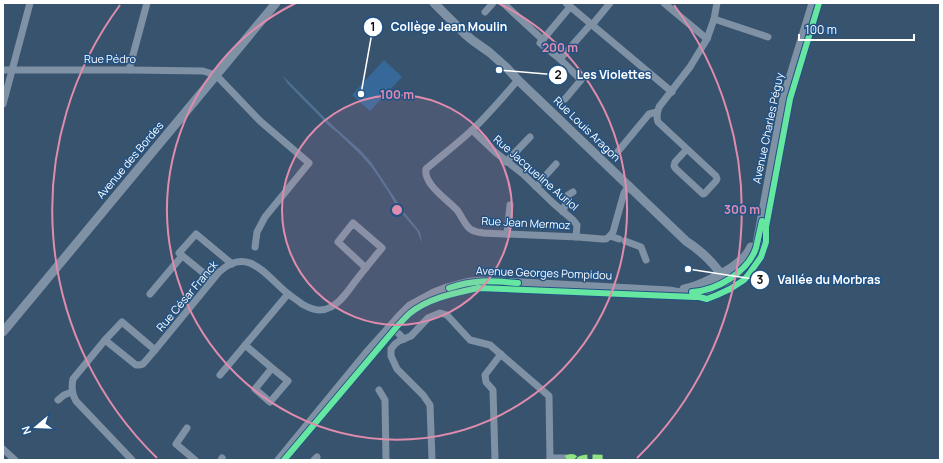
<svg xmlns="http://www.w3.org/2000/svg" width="943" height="463" font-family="Manrope,sans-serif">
<rect width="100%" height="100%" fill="#38536e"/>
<polygon fill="#36699a" points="384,60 402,77 370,111 352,95"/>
<polygon fill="#4e7093" points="282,75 332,125 359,149 371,162 404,212 417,228 420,232 422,243 417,231 398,209 389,193 373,169 361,155 339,134 328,125 288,84"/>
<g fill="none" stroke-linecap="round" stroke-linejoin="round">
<g stroke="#7f91a4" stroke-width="7">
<polyline points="503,3 543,40"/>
<polyline points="566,3 672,92"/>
<polyline points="664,3 707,39"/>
<polyline points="570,7 540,43 560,59 591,24"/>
<polyline points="485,12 493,3"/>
<polyline points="714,19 768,37"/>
<polyline points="592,25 610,3"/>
<polyline points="560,59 581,80 565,99"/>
<polyline points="3,70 130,70 203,71 216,75 260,121 309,163 265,217 257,232 255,247"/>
<polyline points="130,70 130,66 147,3"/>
<path d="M518,80C503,97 488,115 471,131C457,144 441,156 426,169C423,184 448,200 457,210C461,215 464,223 469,228C473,232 478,232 483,233L578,237L602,239H606L610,236L613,232L624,193L629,185"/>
<polyline points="3,104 30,3"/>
<polyline points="472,130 495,152 523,174 553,203 573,220 577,225 576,237"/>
<path d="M687,149L675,162L674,166L676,169L703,194L705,193L716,181L717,179L716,176L658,122C656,117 657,113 659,107L690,67L707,39L714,19L717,3"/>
<polyline points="615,155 649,114 657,112"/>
<polyline points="506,162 530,137"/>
<polyline points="547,174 556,164"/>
<polyline points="536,187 544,178"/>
<polyline points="563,212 568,195 573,192"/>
<polyline points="507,234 510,205"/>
<polyline points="610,236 619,239"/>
<polyline points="625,241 641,247 646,260"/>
<polyline points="212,280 179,253 196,234 232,264"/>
<polyline points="150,294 182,256"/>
<polyline points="391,326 404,339"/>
<path d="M105,340L136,365H139L143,364L155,350L219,272C248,245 266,276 287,293C292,297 297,300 302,304C311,309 320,313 331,307C341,302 347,292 354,283C363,271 373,259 382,248L353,223L338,242L366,268"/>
<polyline points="245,345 272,368 255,389 270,402 288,381 272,368"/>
<polyline points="220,375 288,294"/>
<polyline points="379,390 385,400 386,460"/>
<polyline points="58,400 64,395 72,392"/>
<polyline points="187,428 176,444 195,460"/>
<polyline points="3,449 15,460"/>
<polyline points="550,458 566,458"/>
<path d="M132,460L76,401C72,394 71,388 73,379L105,340L122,322L155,350"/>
<polyline points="221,460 222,458"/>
<polyline points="314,460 317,457"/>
<polyline points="432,460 430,405 423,395 397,369 391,356 391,349 395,344 399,341 411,336 428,318 440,313 447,315 470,340 490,345 549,396 550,460"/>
<polyline points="495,460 493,390 486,382 485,375 501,354"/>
</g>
<g stroke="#7f91a4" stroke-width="9">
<path d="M434,3L465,34L472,40L489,52L506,67L518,80L686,241C701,251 717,265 725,282"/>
<path d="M684,289C698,287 732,270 742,259C746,256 749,251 751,247"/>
<polyline points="3,332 276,3"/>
<polyline points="279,460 366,354 400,316 410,306 434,293 447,288 458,285 471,282 483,281 669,291 680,293 698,292 709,289 730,279 750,261 756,249 762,217 784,98 813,3"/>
</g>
<g stroke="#91e382" stroke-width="5" stroke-dasharray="10 5" stroke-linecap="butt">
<path d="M566,458C570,456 575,456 577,460"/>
<path d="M578,460C585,455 596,458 605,457"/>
</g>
<g stroke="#225284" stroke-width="8">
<g id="cycleway">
<path d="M449,288C475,279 492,281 518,283"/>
<path d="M692,292C716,291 748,272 756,248C758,239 760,230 762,221"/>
<path d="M284,460L394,330C399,324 404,319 409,314C428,298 455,293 478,288L695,297H699L707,299L717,295L730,289L744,280L749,274L761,257L766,242V227L790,99L819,3"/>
</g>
</g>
<use href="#cycleway" stroke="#66e7a1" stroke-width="6"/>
</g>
<circle cx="397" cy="210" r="115" fill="#e08cad" fill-opacity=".12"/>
<g fill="none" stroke="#e08cad" stroke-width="2">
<circle cx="397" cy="210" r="115"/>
<path d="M498 3A230 230 0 1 1 296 3"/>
<path d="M157 458A345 345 0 0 1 120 5M674 5A345 345 0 0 1 637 458"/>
</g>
<g text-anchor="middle" stroke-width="3" stroke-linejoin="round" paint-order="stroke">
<g font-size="11" fill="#fff" stroke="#225284">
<text x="110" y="63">Rue Pédro</text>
<text transform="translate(768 128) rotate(-78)" y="4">Avenue Charles Péguy</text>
<text transform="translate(587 129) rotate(44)" y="4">Rue Louis Aragon</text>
<text transform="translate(130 160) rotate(-50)" y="4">Avenue des Bordes</text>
<text transform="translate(536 173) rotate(41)" y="4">Rue Jacqueline Auriol</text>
<text transform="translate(526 223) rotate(3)" y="4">Rue Jean Mermoz</text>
<text transform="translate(544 273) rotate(2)" y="4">Avenue Georges Pompidou</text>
<text transform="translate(187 296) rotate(-50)" y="4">Rue César Franck</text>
</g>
</g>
<circle cx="397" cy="210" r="6" fill="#e08cad" stroke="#225284" stroke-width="2"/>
<g font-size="12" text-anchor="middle" font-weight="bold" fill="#e08cad" stroke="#225284" stroke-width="3" stroke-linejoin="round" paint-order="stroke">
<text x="560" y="52">200 m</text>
<text x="397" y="99">100 m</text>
<text x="742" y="214">300 m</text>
</g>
<path fill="none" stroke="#fff" stroke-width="1.5" d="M361 94L373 27M499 70L558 75M688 269L760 280"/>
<g fill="#fff" stroke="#225284" stroke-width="1.5">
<circle cx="361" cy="94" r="4"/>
<circle cx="499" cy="70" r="4"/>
<circle cx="688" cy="269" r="4"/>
<circle cx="373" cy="27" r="10"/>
<circle cx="558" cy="75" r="10"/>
<circle cx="760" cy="280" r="10"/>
</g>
<g font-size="12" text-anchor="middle" font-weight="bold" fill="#111">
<text x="373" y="31">1</text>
<text x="558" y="79">2</text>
<text x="760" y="284">3</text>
</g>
<g font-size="12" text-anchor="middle" font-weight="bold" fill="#fff" stroke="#225284" stroke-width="3" stroke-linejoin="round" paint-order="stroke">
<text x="449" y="31">Collège Jean Moulin</text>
<text x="614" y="79">Les Violettes</text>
<text x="829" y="284">Vallée du Morbras</text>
</g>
<rect width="943" height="463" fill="none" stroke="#ffffff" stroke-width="8"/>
<g transform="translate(36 427) rotate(251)" stroke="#225284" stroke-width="3" paint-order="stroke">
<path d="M0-3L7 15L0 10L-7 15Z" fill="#ffffff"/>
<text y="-6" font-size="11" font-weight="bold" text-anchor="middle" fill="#ffffff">N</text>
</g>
<path d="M799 34v6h115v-6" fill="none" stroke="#ffffff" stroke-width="2"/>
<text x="805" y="34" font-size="12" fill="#ffffff" stroke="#225284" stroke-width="3" paint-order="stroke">100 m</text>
</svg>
